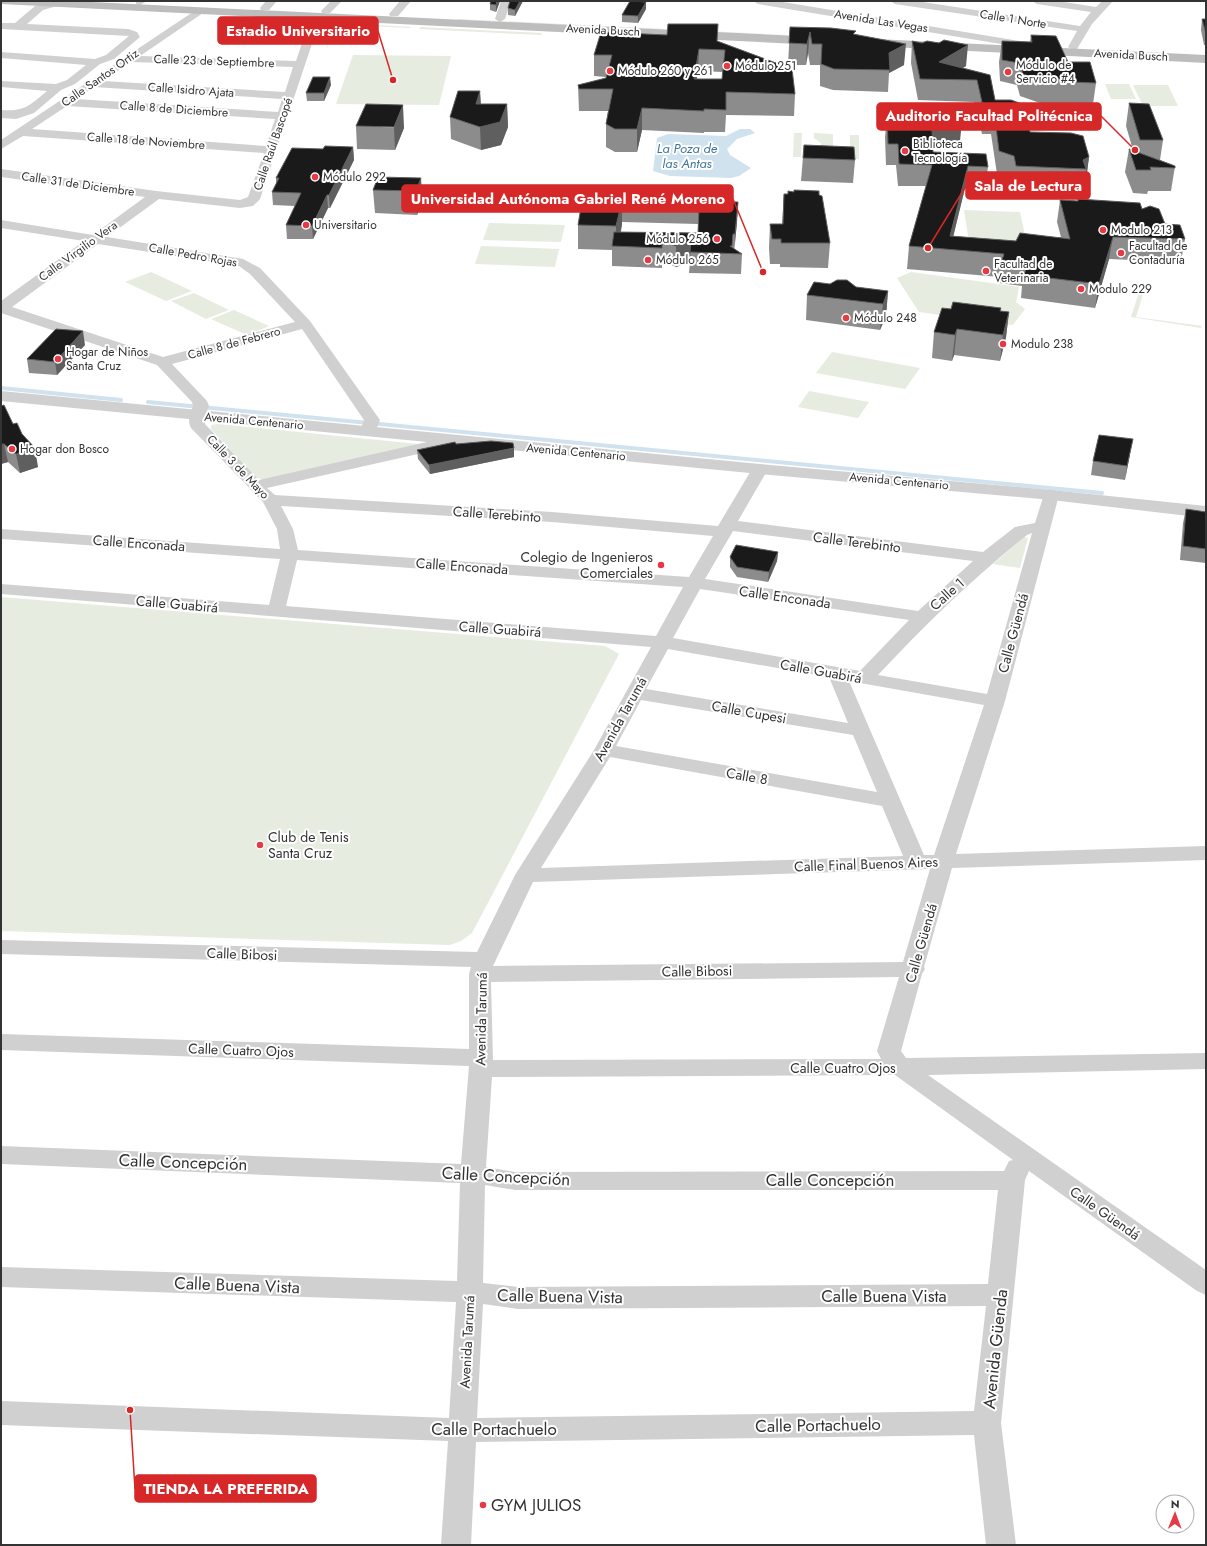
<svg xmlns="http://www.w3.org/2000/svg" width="1207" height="1546" font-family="Jost,sans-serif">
<rect width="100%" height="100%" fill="#fff"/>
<g fill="#e6ecdf">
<polygon points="460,19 891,40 894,40 454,20"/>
<polygon points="323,22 411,27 410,28 324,24 319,26 320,23"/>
<polygon points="421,27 542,33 541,35 419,29"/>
<polygon points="353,55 451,56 439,105 336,104"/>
<polygon points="1105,84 1129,84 1136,99 1111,99"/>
<polygon points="1133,85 1168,85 1178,106 1143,106"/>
<polygon points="794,133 802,133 801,157 793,157"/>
<polygon points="814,133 833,134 833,163 821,163 821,143 814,138"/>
<rect x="850" y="135" width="9" height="24"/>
<polygon points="964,210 1020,212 1028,249 970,248"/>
<polygon points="489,223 565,225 561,242 483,240"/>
<polygon points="481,246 559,249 555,267 475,264"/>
<polygon points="151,272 192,291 166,301 125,282"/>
<polygon points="911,272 1019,287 1016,302 1025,309 1013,325 919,312 897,278"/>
<polygon points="1140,289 1144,291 1136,317 1202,326 1201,328 1131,317"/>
<polygon points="194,293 229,310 206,319 171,301"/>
<polygon points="234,310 269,326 247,335 211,319"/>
<polygon points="832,352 920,368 905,389 816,373"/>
<polygon points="809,391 869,402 858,418 798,407"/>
<polygon points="218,424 428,445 264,480 255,477 211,429 211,425"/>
<polygon points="1024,537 1028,538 1020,568 993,564"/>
<polygon points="1,597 605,646 619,654 472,933 461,941 450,945 1,931"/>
</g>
<polygon fill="#cfe2ee" points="740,129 750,129 755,133 737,139 727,149 730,155 751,168 739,176 731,178 670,176 653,171 657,138 668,134 726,136"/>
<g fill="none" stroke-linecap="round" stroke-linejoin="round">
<g stroke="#cfe2ee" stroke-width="4">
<polyline points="1,388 121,400"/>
<polyline points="148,402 1102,493"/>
</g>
<g fill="#d0d0d0" fill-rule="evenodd">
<path d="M53,1L58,4L57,6L43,10L27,24L128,29L137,32L140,37L114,59L100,64L75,84L61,90L34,113L16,119L1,118V110C25,112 30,105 47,91L1,87V81L56,84L67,80L86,65L1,58V52L95,59L106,55L129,36L1,29V23H15L35,6Z"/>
<polygon points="136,1 147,1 140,5 136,4"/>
<polygon points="266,1 277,1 269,10 261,10 260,8"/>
<polygon points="331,1 342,1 330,13 322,13 321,11"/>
<polygon points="400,1 411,1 398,16 390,16 389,14"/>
<polygon points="501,1 511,1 505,19 500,22 495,19"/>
<polygon points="753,1 777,1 1026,42 1031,45 1026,48 758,4"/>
<polygon points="890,1 916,1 1080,26 1091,12 1037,4 1032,1 1058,1 1096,7 1102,1 1113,1 1092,24 1077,49 1073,50 1068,47 1077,31 895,4"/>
<path d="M199,8L204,11L203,13L140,56L296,61L311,17L316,14L321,17L260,199L253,206L240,208L159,199L107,237L243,259L260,268L310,321L380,420L374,435H362L360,432L364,420L302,329L172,364L207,401L209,406L205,416V424L259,480L458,435L464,437L466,440L464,443L458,445L267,488L275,495L552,512L718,526L752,469L754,466L760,464L766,466L768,469L738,521L983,552L1015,527L1035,523L1045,491L1051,490L1057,491L1059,495L1005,701L956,854L1206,846V860L952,868L924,967L925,969L922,974L901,1051L906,1058L1206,1053V1069L928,1075L1206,1270V1295L1197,1291L1029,1171L1025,1180L1001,1423L1016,1545H986L974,1435L476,1442L471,1545H441L448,1441L1,1425V1401L449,1418L456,1302L1,1287V1267L457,1281L460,1183L1,1164V1146L461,1164L469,1066L1,1050V1034L469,1049V974L471,967L1,954V940L477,952L515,875L594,750L651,647L1,594V584L269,605L280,559L1,539V529L280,549L277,529L263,502L191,428C187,421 190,413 193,406L192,402L157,365L1,313V301L84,241L1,228V220L93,235L145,197L1,177V169L156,191L240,200L248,197L264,153L23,136L1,149V140ZM130,62L293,67L285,92L103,81ZM94,87L282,99L278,112L76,99ZM67,106L275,119L266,146L32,129ZM98,244L239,266L250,274L295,322L163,357L12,307ZM281,506L552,522L713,536L689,577L298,550L293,529ZM733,531L973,561L918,611L705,579ZM1032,533L987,694L878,675C925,625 973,578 1027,535ZM297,560L683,587L656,636L286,606ZM700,589L909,620L860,671L673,638ZM668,649L829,677L848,723L646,689ZM849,681L984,705L934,855H924ZM641,700L853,735L877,792L616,746ZM610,757L882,806L903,856L541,868ZM930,869L903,962L493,966L533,882ZM899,977L877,1051L881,1059L493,1060L491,982ZM895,1075L1013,1160L1009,1161L1004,1171L515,1172L486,1167L492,1077ZM485,1185L515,1190H998L988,1284L518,1287L483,1283ZM483,1304L518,1309L986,1306L974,1411L477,1418Z"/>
</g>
<polygon fill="#d0d0d0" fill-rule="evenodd" points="1,391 760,464 1051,490 1206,506 1206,518 1051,500 760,474 1,401"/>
<g fill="#bdbdbd" fill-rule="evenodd">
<polygon points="1,1 71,1 819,37 825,41 819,45 1,4"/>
<polygon points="876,39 1206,55 1206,63 872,46 870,43 872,40"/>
</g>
</g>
<g fill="#8c8c8c" fill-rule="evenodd">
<polygon points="500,1 496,12 490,10 490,4"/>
<polygon points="523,1 515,16 508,15 508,8"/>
<polygon points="646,2 646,9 638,23 622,22 622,15"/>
<polygon points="1202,19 1206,19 1206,45 1204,45 1201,30"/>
<polygon points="790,27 856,34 904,65 889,73 888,92 833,90 820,86 820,65 810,65 808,53 806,65 788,65"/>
<polygon points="1031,35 1096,83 1093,104 1040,103 1020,96 1017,85 1000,81 999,62 1002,41 1030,42"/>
<polygon points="912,41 922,43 966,66 963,68 990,75 995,100 1030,132 1089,157 1086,180 1085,181 1083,192 1013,190 1011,180 997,174 991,134 982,134 974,102 918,100 911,63"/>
<path d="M718,42L795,94L794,116L726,115L725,132H704V133L642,130L637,152H615L606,147V124L608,111H579L578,85L606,78V77L594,76V55ZM698,71L723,72L722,79H697Z"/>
<polygon points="331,85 324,101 307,101 306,93"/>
<polygon points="480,91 481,104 507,104 508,127 501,145 481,150 451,139 450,117"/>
<polygon points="1129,103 1163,140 1160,160 1175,166 1171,191 1148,191 1147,194 1133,193 1125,172 1129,149 1133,150 1126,126"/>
<polygon points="887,116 960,141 933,149 933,152 988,167 985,188 965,188 953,236 1016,241 1061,237 1057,222 1060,200 1078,201 1078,199 1142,209 1165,224 1185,239 1181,262 1109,259 1095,308 1021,298 1022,286 999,283 1000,277 907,269 909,246 926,186 898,186 896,165 886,165 885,137"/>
<polygon points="356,126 404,128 395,150 357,149"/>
<polygon points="804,145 855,160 853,183 801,181"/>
<polygon points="353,147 354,160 330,208 328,208 313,239 287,239 286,225 295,206 273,205 272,192 276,184 276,178 323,149"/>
<polygon points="421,178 422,202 417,215 375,213 373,190"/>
<polygon points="784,194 819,195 830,243 828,268 780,267 780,264 770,264 769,248 770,224 782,224"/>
<path d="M622,202L712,205L738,202L737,222L734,249L742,254L741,274L689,273L690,262L676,267L662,261V268L612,266V250L578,249V225ZM622,222L698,224V233L621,232Z"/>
<polygon points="856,287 888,291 886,316 880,330 806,320 807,295"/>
<polygon points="1001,308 1001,311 1009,312 1006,337 1000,361 954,355 952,361 932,358 934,332 951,309"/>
<polygon points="85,345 57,375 29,373 27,359"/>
<polygon points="1,406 13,424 38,467 20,473 8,462 1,464"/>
<polygon points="417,450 514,457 430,474 418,459"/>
<polygon points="1130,454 1125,480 1091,475 1093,461"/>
<polygon points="1186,509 1206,512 1206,563 1180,560 1183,523"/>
<polygon points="778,552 777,561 768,582 737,577 730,567 730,557"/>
</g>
<g fill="#5f5f5f">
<polygon points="497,1 500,1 496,12 496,5"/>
<polygon points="520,1 523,1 515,16 515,10"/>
<polygon points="646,2 646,9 638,23 638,16"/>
<polygon points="810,32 808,53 806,65 807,44"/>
<polygon points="906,44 904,65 889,73 889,53"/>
<polygon points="968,45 966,66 944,79 939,62"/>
<polygon points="699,49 698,71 693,100 694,79"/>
<polygon points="330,77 331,85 324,101 324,93"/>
<polygon points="480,91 481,113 476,104"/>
<polygon points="507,104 508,127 501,145 481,150 480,127"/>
<polygon points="403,105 404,128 395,150 394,127"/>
<polygon points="642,108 642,130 637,152 637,129"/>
<polygon points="962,121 960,141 930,150 932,129"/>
<polygon points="353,147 354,160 330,208 329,195"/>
<polygon points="1089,157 1086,180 1085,181 1086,169 1083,160"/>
<polygon points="968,166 965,188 950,250 950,236"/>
<polygon points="421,178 422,202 417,215 416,191"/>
<polygon points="327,195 328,208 313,239 312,226"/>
<polygon points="622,201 622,225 617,246 616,246 616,226"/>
<polygon points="738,202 737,222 734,254 735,234"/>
<polygon points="1113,237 1109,259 1095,308 1099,284"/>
<polygon points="691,241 690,262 676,267 676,246"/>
<polygon points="888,291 886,316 880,330 883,304"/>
<polygon points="1009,312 1006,337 1000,361 1003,335"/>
<polygon points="957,329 954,355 952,361 955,335"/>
<polygon points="83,331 85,345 57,375 55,362"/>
<polygon points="1133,439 1130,454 1125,480 1127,466"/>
<polygon points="1,444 4,444 8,462 1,464"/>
<polygon points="35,448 38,467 20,473 16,454"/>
<polygon points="514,448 514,457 430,474 429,465"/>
<polygon points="778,552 777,561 768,582 769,572"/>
</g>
<g fill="#1a1a1a" stroke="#5f5f5f" fill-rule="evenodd">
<polygon points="491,1 497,1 496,5 490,4"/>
<polygon points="510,1 520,1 515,10 508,8"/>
<polygon points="630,1 646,2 638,16 622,15"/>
<polygon points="1202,19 1206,19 1206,34"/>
<path d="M668,24H718L717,41L792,69L795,94L726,92V110L704,109V111L642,108L637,129H615L606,124L613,89H579L578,85L606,78L612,55H594L601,32L667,35ZM699,49L725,50L722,79H694Z"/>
<polygon points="790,27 831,28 856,31 853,34 906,44 889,53 890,70 834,69 821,64 822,44 812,44 810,32 807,44 789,43"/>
<polygon points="1031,35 1056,36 1068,62 1090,62 1096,83 1043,81 1023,74 1019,63 1002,60 1002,41 1032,42"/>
<polygon points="944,40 968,45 939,62 990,75 995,100 1011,100 1022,104 1030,132 1071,133 1083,136 1089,157 1083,160 1086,169 1016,166 1014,156 999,151 994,111 984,111 977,80 920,79 912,41 922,43 927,41 939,43"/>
<polygon points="313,77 330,77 324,93 306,93"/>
<polygon points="458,91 480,91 476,104 507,104 500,122 480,127 450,117"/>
<polygon points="1129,103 1149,104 1163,140 1140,140"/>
<polygon points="366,104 403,105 394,127 356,126"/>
<polygon points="887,116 961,118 962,121 932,129 933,152 986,154 988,167 968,166 950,236 1016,241 1020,233 1070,239 1060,200 1078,201 1078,199 1140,203 1142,209 1150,206 1159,209 1165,224 1180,225 1185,239 1113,237 1099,284 1024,275 1028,263 1002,260 1004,254 909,246 932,165 899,164 898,144 888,144"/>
<polygon points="804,145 854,147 855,160 803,158"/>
<polygon points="325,146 353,147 329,195 327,195 312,226 286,225 301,193 272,192 279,178 276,178 292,148 323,149"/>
<polygon points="1129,149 1175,166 1175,168 1150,167 1151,170 1136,170"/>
<polygon points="378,177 421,178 416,191 373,190"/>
<polygon points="794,190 819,191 819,195 822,196 830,243 781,243 781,239 772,239 770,224 783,224 784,194 788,194 788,191 794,192"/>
<polygon points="598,200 622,201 616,226 578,225 581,207"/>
<polygon points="723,202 738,202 735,234 733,234 732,246 730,246 742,254 690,252 691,241 676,246 662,241 662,248 612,246 614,232 698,233 699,209"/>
<polygon points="837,280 847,280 856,287 888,291 883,304 807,295 814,282 830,284"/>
<polygon points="953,302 1001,308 1000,311 1009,312 1003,335 957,329 955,335 934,332 942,308 951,309"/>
<polygon points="56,329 83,331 55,362 27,359"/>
<polygon points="4,405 13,424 17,423 22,434 35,448 16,454 4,444 1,444 1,406"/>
<polygon points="1099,435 1133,439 1127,466 1093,461"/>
<polygon points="491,441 513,443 514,448 429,465 417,450 455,442 456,444"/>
<polygon points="1186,509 1206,512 1206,549 1183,546"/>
<polygon points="736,545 778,552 769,572 737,567 730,557"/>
</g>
<g fill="#e63946" stroke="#fff" stroke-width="1.5">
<circle cx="727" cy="66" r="4"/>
<circle cx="610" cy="71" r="4"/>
<circle cx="1008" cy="72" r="4"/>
<circle cx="905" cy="151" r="4"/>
<circle cx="315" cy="177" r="4"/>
<circle cx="306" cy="225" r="4"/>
<circle cx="1103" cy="230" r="4"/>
<circle cx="717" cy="239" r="4"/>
<circle cx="1121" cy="253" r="4"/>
<circle cx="648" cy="260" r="4"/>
<circle cx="986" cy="271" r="4"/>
<circle cx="1081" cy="289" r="4"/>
<circle cx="846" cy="318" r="4"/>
<circle cx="1003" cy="344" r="4"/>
<circle cx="58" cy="359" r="4"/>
<circle cx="12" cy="449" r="4"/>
<circle cx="661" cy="565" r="4"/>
<circle cx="260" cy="845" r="4"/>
<circle cx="483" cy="1505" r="4"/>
</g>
<g text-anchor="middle" stroke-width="4" stroke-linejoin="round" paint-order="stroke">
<g font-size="12" fill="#333" stroke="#fff">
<text transform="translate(1013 19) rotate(9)" y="4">Calle 1 Norte</text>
<text transform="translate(881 21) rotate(9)" y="4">Avenida Las Vegas</text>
<text transform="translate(603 30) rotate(3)" y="4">Avenida Busch</text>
<text transform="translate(1131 55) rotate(3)" y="4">Avenida Busch</text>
<text transform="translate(214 61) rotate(2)" y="4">Calle 23 de Septiembre</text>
<text transform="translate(100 78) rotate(-35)" y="4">Calle Santos Ortiz</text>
<text transform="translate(191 90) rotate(4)" y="4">Calle Isidro Ajata</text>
<text transform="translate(174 109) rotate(4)" y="4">Calle 8 de Diciembre</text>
<text transform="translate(146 141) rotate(4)" y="4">Calle 18 de Noviembre</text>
<text transform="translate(273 144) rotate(-71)" y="4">Calle Raúl Bascopé</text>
<text transform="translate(78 184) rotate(8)" y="4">Calle 31 de Diciembre</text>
<text transform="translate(78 251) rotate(-36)" y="4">Calle Virgilio Vera</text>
<text transform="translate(193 255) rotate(10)" y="4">Calle Pedro Rojas</text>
<text transform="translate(234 343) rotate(-15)" y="4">Calle 8 de Febrero</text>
<text transform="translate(254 421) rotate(5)" y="4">Avenida Centenario</text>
<text transform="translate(576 452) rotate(5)" y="4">Avenida Centenario</text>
<text transform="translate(238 467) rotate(46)" y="4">Calle 3 de Mayo</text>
<text transform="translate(899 481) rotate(5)" y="4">Avenida Centenario</text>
</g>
<g font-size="12" fill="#333" stroke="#fff" text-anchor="start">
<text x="1016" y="69">Módulo de<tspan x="1016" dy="14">Servicio #4</tspan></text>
<text x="735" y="70">Módulo 251</text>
<text x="618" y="75">Módulo 260 y 261</text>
<text x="913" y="148">Biblioteca<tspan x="913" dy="14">Tecnología</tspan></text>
<text x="323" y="181">Módulo 292</text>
<text x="314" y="229">Universitario</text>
<text x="1111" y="234">Modulo 213</text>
<text x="709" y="243" text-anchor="end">Módulo 256</text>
<text x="1129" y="250">Facultad de<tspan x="1129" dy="14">Contaduría</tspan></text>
<text x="656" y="264">Módulo 265</text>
<text x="994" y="268">Facultad de<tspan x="994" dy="14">Veterinaria</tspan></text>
<text x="1089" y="293">Modulo 229</text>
<text x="854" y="322">Módulo 248</text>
<text x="1011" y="348">Modulo 238</text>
<text x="66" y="356">Hogar de Niños<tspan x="66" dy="14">Santa Cruz</tspan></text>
<text x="20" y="453">Hogar don Bosco</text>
</g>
<g font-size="13" font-style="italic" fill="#3f7597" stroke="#fff">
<text x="687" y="153">La Poza de<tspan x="687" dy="15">las Antas</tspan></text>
</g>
<g font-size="14" fill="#333" stroke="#fff">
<text transform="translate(497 514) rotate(4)" y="5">Calle Terebinto</text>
<text transform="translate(857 542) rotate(7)" y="5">Calle Terebinto</text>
<text transform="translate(139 543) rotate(4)" y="5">Calle Enconada</text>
<text transform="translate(462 566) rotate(4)" y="5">Calle Enconada</text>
<text transform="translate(947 594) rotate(-42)" y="5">Calle 1</text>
<text transform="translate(785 597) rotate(8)" y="5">Calle Enconada</text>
<text transform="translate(177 604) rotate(5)" y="5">Calle Guabirá</text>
<text transform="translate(500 629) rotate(4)" y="5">Calle Guabirá</text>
<text transform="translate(1013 633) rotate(-75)" y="5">Calle Güendá</text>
<text transform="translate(821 671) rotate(10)" y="5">Calle Guabirá</text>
<text transform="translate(749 712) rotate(10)" y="5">Calle Cupesi</text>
<text transform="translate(620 719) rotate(-61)" y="5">Avenida Tarumá</text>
<text transform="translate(747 776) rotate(10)" y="5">Calle 8</text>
<text transform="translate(866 864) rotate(-2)" y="5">Calle Final Buenos Aires</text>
<text transform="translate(921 943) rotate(-74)" y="5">Calle Güendá</text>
<text transform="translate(242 954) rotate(2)" y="5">Calle Bibosi</text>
<text transform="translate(697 971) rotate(-1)" y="5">Calle Bibosi</text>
<text transform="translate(481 1019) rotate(-89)" y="5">Avenida Tarumá</text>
<text transform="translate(241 1050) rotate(2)" y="5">Calle Cuatro Ojos</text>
<text x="843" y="1073">Calle Cuatro Ojos</text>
<text transform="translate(1105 1213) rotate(35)" y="5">Calle Güendá</text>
<text transform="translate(467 1342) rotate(-87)" y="5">Avenida Tarumá</text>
</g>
<g font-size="14" fill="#333" stroke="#fff" text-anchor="end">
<text x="653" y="562">Colegio de Ingenieros<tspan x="653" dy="16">Comerciales</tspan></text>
<text x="268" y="842" text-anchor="start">Club de Tenis<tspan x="268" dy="16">Santa Cruz</tspan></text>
</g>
<g font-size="17" fill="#333" stroke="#fff">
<text transform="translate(183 1162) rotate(2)" y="6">Calle Concepción</text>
<text transform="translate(506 1176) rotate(3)" y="6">Calle Concepción</text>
<text x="830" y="1186">Calle Concepción</text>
<text transform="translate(237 1285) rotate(2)" y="6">Calle Buena Vista</text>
<text transform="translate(560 1296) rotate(1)" y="6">Calle Buena Vista</text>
<text x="884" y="1302">Calle Buena Vista</text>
<text transform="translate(995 1349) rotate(-84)" y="6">Avenida Güenda</text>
<text transform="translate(818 1425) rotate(-1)" y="6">Calle Portachuelo</text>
<text x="494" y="1435">Calle Portachuelo</text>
</g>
<g font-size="17" fill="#333" stroke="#fff" text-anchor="start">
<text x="491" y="1511">GYM JULIOS</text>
</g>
</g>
<path fill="none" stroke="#d62828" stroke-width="1.5" d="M393 80L378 31M1135 150L1101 116M928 248L966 186M763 272L733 199M130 1410L135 1489"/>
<g fill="#d62828" stroke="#fff" stroke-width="1.5">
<circle cx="393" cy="80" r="4"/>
<circle cx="1135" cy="150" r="4"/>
<circle cx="928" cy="248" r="4"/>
<circle cx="763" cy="272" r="4"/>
<circle cx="130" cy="1410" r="4"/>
</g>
<g fill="#d62828" stroke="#d62828" stroke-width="1.5">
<rect x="218" y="17" width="160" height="27" rx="4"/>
<rect x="877" y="103" width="224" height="27" rx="4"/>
<rect x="966" y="172" width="124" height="27" rx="4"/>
<rect x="402" y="185" width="331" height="27" rx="4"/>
<rect x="135" y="1475" width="181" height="27" rx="4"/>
</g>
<g font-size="15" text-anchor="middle" font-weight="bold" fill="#fff">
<text x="298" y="36">Estadio Universitario</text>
<text x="989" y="121">Auditorio Facultad Politécnica</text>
<text x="1028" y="191">Sala de Lectura</text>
<text x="568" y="204">Universidad Autónoma Gabriel René Moreno</text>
<text x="226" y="1494">TIENDA LA PREFERIDA</text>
</g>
<rect width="1207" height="1546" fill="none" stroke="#333333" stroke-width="4"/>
<g transform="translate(1175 1514) rotate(1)"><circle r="19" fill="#ffffff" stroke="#adadad"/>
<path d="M0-3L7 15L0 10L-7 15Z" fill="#e63946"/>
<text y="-6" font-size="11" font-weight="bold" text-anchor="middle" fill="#333333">N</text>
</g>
</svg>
